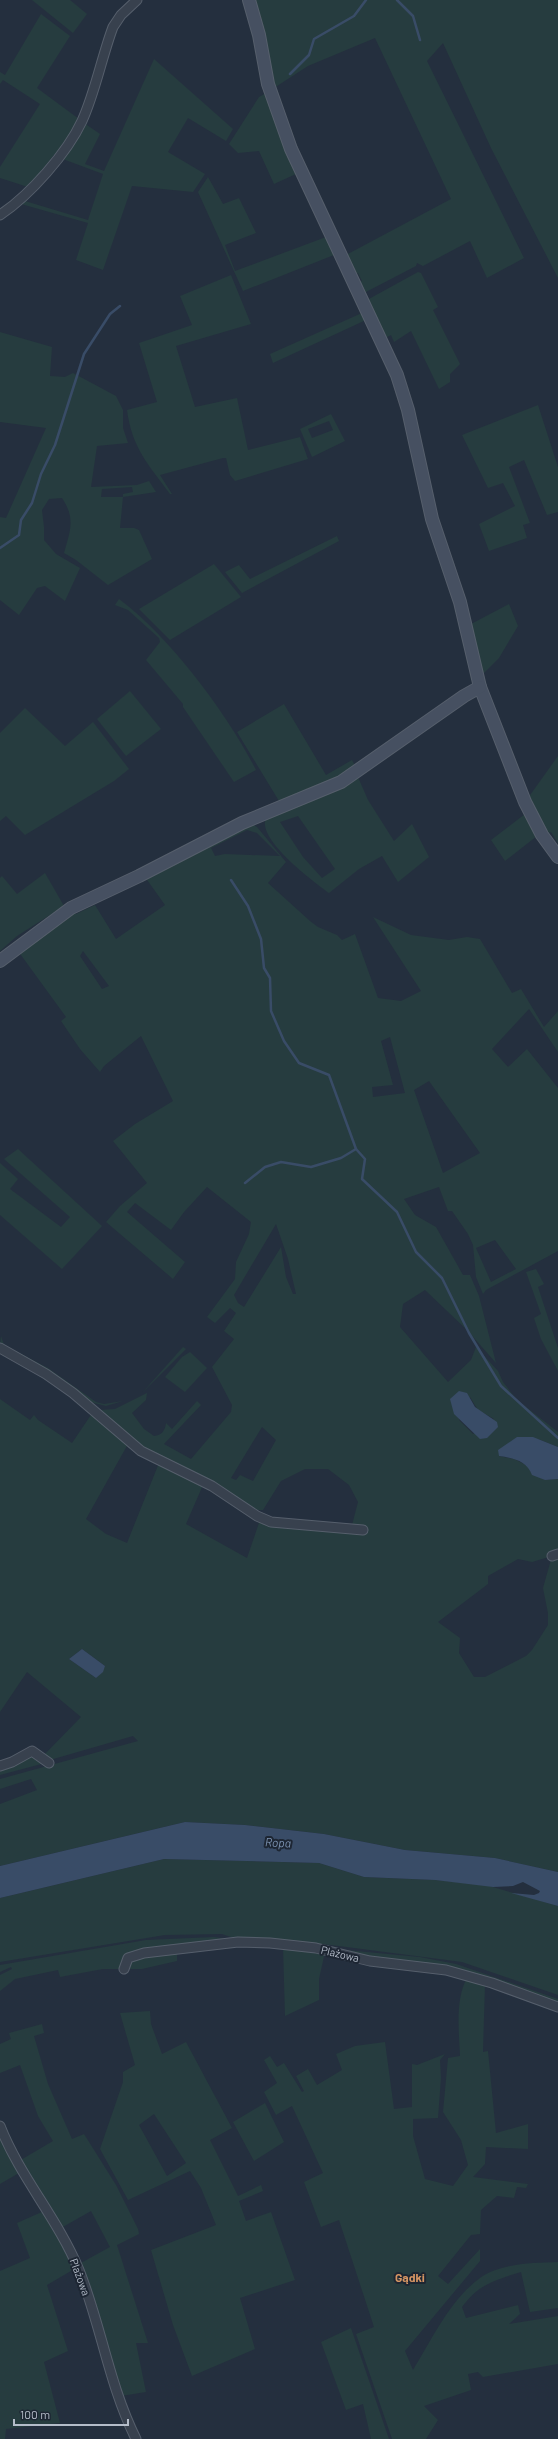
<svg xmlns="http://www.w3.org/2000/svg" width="558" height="2439" font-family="Barlow,sans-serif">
<rect width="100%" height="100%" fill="#242f3e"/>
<g fill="#263c3f" fill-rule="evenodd">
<polygon points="32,0 70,0 87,14 73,33"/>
<polygon points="253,0 558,0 558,278 491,148 443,43 427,61 524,258 487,278 470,241 423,266 417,263 416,266 364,293 359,282 362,281 358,273 355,275 346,255 451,199 375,38 308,66 274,88"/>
<polygon points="41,14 70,36 37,88 79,119 68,138 28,187 0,178 0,167 40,104 3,80 0,84 0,72 5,75"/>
<polygon points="154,59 233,129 226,141 188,118 168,152 205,174 193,192 132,186 103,270 76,260 88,223 21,204 25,201 88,220 103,174 60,158 84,123 100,134 85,164 104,171"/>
<polygon points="266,93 334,255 243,291 198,192 208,177 223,204 239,198 256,233 225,245 235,271 326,237 296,174 274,184 259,151 238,153 229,144 259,97"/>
<polygon points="418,272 421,273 438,307 433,310 460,364 450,374 450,382 439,389 411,331 394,342 391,335 385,338 367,300"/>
<path d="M231,275L251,324L176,346L195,407L237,398L248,450L300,437L308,459L235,481L230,475L226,458H223L160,475L172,494H170C148,464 132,448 127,410L157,402L139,343L192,325L180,296Z"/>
<polygon points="362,313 366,320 273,363 270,354"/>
<path d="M0,332L52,347L50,376L65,377L73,373L116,396L123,410V428L128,443L97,446L91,487L137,485L149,481L156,492L123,497L120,528H134L139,530L152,559L108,585L76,560L64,553C70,531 76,519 62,498L49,499L42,510L44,527V540L56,554L80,568L65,601L45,586L37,588L19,615L0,600V517L6,518L46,428L0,422ZM132,487L133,492L123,494V497H101L102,489Z"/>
<polygon points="538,405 558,467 558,512 547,515 524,460 509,467 530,523 523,525 527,538 489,551 479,524 515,506 503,483 488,488 462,435"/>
<path d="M331,414L345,441L312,457L300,429ZM329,421L333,430L312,438L308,429Z"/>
<polygon points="337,536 339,541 242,593 225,572 239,565 250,579"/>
<polygon points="214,564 241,597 170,640 139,609"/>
<path d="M119,599C170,637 227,713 256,770L234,782L183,707V704L146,660L160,642L159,638L128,610L115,605Z"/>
<polygon points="509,604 518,626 499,658 482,675 471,624"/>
<polygon points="130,691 161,729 126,756 97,719"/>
<polygon points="284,704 326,775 352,760 356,768 333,780 279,801 237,732"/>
<polygon points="25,708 65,746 93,722 129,769 114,781 25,835 6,816 0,821 0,733"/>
<polygon points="558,756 558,843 551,832 546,834 528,798"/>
<path d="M358,777L368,800L394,841L412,824L429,857L398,882L382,856L359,869L329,893C314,882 256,839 266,818ZM298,816L335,869L322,878L303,857L280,822Z"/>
<polygon points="525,814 537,836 505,861 491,840"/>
<path d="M252,824L257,827L286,862L268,883L310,921L318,927L337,935L342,940L355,934L378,998L401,1001L421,991L373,917L411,935L449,940L467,937L480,939L512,993L521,989L544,1027L558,1011V1052L529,1009L492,1049L508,1067L527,1049L558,1088V1251L486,1290L483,1294L476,1277L473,1245L468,1234L452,1211H448L439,1187L404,1199L415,1215L436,1227L463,1275H470L479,1296L496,1363L467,1330L425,1290L403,1304L400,1327L448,1382L471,1360L476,1347L498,1371L503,1382L517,1400L558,1432V1447L538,1439L499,1456L514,1459L530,1467V1471L545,1480L558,1479V1872L495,1858L405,1850L324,1834L245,1825L185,1822L0,1866V1804L37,1790L31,1779L0,1789V1779L138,1741L133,1736L50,1760L44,1755L81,1717L27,1672L0,1712V1399L30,1420L34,1415L38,1420L72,1443L93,1412L128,1444L86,1519L106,1534L127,1543L159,1463L203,1485L186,1524L247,1558L260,1520L351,1529L358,1502L349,1485L328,1469H305L281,1481L263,1510H255L141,1449L99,1410L115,1409L147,1393L146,1400L132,1413L144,1429L154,1436C162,1435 165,1431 166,1423L172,1429L197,1401L201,1405L164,1444L191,1459L231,1412L232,1405L212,1367L234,1339L224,1331L236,1313L230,1308L215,1323L207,1317L235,1279L236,1262L249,1234L251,1222L207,1187L184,1212L171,1230L135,1203L127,1212L185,1262L173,1279L106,1222L120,1206L147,1183L113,1141L135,1124L173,1101L141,1036L104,1066L100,1072L80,1049L61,1021L66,1017L18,951L74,912L76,914L95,905L116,939L165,905L145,877ZM247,830L257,833L280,856L225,854L215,856L211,848ZM83,951L109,986L102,989L80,956ZM390,1037L405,1093L373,1097L372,1087L393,1085L381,1041ZM429,1081L480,1153L443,1173L414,1090ZM276,1224L288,1259L296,1294H293L286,1277L281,1247L244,1307L238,1303L234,1295ZM495,1240L516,1269L491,1282L476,1248ZM470,1397L478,1410L494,1419L473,1434L459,1420ZM262,1427L276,1440L253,1481L240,1475L236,1480L231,1478ZM552,1556L543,1588L548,1613V1625L532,1650L526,1656L485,1677H474L459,1653L460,1638L438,1622L488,1584V1576L518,1559L532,1562ZM82,1649L105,1666L96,1678L69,1659Z"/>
<polygon points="45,873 64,906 17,936 0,951 0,878 2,876 17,894"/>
<polygon points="18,1149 102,1226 62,1269 0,1215 0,1163 18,1179 10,1189 61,1227 70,1217 4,1159"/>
<polygon points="536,1269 544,1284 538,1287 558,1348 558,1371 541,1339 534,1318 541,1314 526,1272"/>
<polygon points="1,1336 4,1345 48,1368 96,1402 104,1404 123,1401 106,1406 90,1402 0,1346"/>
<polygon points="183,1347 186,1349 142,1393"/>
<polygon points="190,1352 207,1368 185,1392 165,1377 182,1357"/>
<polygon points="33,1754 45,1763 0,1775 0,1768"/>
<polygon points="164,1859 319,1863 364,1877 435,1880 486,1885 558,1906 558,1995 462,1962 331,1945 237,1939 222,1934 165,1935 0,1962 0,1898"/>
<polygon points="214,1937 228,1939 138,1952 122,1969 103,1969 60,1977 58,1970 15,1979 0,1991 0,1975 12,1969 11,1967 0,1972 0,1965 146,1940"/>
<polygon points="283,1947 325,1952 319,1979 319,2000 285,2016"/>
<polygon points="324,1948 420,1957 456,1964 558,1999 558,2005 485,1979"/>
<polygon points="177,1953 177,1961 142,1969 125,1969 130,1959"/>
<path d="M467,1978L485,1984L483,2052L488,2051L496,2133L528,2124V2149L486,2147L485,2164L473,2177L528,2184L526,2188L517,2187L514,2198L497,2196L481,2210L480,2234L471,2235L438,2276L448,2284L480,2249V2261L405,2351L413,2370C432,2339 450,2300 480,2278C501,2263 533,2263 558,2262V2308L530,2312L521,2272C495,2280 479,2284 462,2307L466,2318L518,2305L520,2314L509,2324L558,2316V2364L483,2377L478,2372L468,2374L471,2390L424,2406L438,2420L426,2439H392L356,2334L374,2327L339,2220L321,2227L304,2182L323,2173L292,2106L276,2115L264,2092L277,2083L264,2060L270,2056L277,2067L284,2063L302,2092L304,2091L296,2076L308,2069L317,2085L342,2070L336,2054L355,2046L385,2042L394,2109L412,2107V2064L417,2065L445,2054L440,2060L441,2078L438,2118L413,2119V2136L425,2179L453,2186L468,2165L461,2140L443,2112L448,2058L460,2056C459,2032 455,1999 467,1978Z"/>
<path d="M150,2011L151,2024L162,2054L186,2042L232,2128L210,2140L238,2196L261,2185L263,2191L239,2201L246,2221L271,2212L295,2280L240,2298L255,2349L192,2376L173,2325L151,2250L216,2225L201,2188L190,2171L128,2200L100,2149L123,2082V2072L135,2065L120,2013ZM154,2114L186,2163L167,2176L139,2125Z"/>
<polygon points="42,2024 44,2033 34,2036 48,2084 72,2139 84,2134 116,2185 138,2229 139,2234 117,2245 148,2343 136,2343 146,2392 121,2396 79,2264 110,2247 91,2211 61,2228 19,2161 53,2141 38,2116 20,2065 0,2073 0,2044 11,2039 9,2033"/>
<polygon points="265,2103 284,2142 254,2161 233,2122"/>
<polygon points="0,2133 19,2173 0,2184"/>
<polygon points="44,2211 76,2268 47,2285 68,2351 44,2362 60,2423 6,2429 5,2439 0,2439 0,2271 30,2258 17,2223"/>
<polygon points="351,2328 389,2439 371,2439 363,2404 346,2410 321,2342"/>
</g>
<g fill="#394c67">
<polygon points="459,1391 467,1393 475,1407 497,1422 498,1427 487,1438 480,1439 454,1414 450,1399"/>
<path d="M517,1437H533L558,1447V1479L545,1480L532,1475C527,1461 514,1458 499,1456L498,1450Z"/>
<polygon points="82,1649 105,1666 103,1672 96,1678 69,1659"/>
<polygon points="185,1822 245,1825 324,1834 405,1850 495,1858 558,1872 558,1906 511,1893 534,1895 539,1893 540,1891 523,1882 513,1886 493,1887 435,1880 364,1877 319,1863 164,1859 0,1898 0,1866"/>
</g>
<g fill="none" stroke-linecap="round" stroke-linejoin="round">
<g stroke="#394c67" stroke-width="2.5">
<polyline points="397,0 413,16 420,40"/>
<polyline points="290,74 309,55 314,39 354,16 366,0"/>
<polyline points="0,548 19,535 21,520 32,503 41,474 55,445 84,354 110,314 120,306"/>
<polyline points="231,880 248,906 261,939 264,968 270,978 271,1011 284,1041 299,1063 329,1075 356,1149 365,1159 362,1179 397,1212 416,1252 442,1278 469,1333 501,1386 558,1438"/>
<polyline points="245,1183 265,1167 281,1162 311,1167 341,1158 356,1149"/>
</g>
<g stroke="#565f6c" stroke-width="11">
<g id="street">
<path d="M0,215C30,195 67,153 82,121C95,93 102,56 113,27L121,15L137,0"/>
<polyline points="0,1348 46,1374 73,1393 141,1451 212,1486 257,1516 271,1522 363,1530"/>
<polyline points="552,1556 558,1554"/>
<polyline points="0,1766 12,1762 32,1751 49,1763"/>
<polyline points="124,1969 128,1958 144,1953 238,1942 270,1943 316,1948 370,1961 446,1970 492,1983 558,2007"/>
<path d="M0,2126C20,2177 58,2219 79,2270C101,2325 109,2385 136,2439"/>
</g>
</g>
<g stroke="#565f6c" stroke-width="14">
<g id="secondary">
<polyline points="249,0 259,35 268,84 291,149 397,375 408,410 432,519 460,602 480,687 525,802 542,835 558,857"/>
<polyline points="0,961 71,908 139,876 242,823 341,782 464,696 480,687"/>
</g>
</g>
<use href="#street" stroke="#38414e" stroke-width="9"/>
<use href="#secondary" stroke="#465061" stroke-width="12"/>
</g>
<g text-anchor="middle" stroke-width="4" stroke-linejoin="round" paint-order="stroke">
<g font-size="11" fill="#b4bcc9" stroke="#1d2633">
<text transform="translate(340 1954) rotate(13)" y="4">Plażowa</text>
<text transform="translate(80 2277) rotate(70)" y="4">Plażowa</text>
</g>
<g font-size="12" font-style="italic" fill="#7c92b1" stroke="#1d2633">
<text transform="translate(278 1843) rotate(3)" y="4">Ropa</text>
</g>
<g font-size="12" font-weight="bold" fill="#d59563" stroke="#1d2633">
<text x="410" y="2282">Gądki</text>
</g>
</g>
<path d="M14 2419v6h114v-6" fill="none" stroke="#b4bcc9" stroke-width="2"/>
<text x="20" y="2419" font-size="12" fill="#b4bcc9" stroke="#1d2633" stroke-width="3" paint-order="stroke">100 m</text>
</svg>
